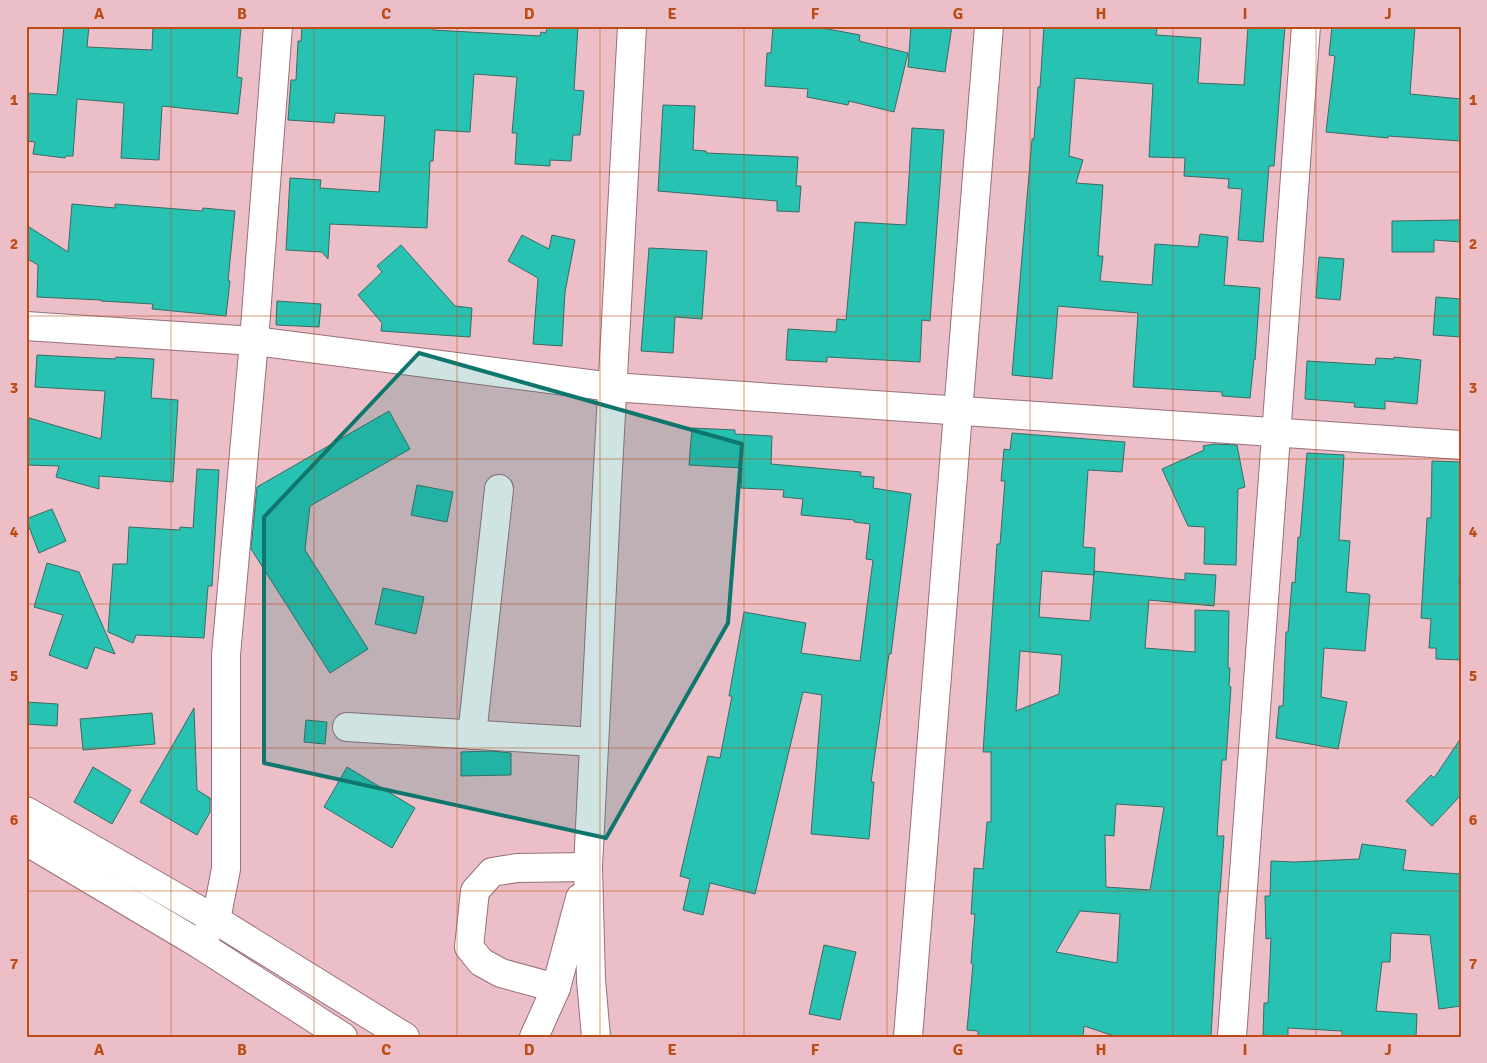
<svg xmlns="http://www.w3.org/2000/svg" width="1487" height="1063" font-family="Signika,sans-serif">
<rect width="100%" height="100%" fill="#ecbfc8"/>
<g fill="#28c2b2" stroke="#3c6a64" fill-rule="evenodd">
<polygon points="64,26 89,26 87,47 152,50 153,26 241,26 237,77 242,78 238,114 162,106 159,160 121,158 124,103 77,99 73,156 66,156 65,158 33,154 35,142 26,141 26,93 57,95"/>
<polygon points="302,26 434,26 433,30 540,36 541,32 546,33 547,26 578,26 574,90 584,91 580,135 573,135 571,161 550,160 550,166 515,164 517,133 512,133 517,77 474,74 470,132 435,130 433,161 430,161 427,228 330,224 328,259 322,252 286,250 290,178 321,180 320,188 379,192 385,116 335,113 334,123 288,120 291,80 296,80 298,41 301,41"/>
<polygon points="773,26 811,26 860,35 859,41 908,53 894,112 849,101 848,105 807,97 808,89 765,86 767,53 771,53"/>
<polygon points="911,26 952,26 945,72 908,67"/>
<polygon points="1044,26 1140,26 1157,28 1156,35 1201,38 1198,83 1244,85 1248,26 1285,26 1274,166 1269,166 1263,242 1238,240 1242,189 1228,188 1229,179 1184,176 1185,158 1149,157 1153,84 1075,78 1069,156 1083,160 1076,183 1103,185 1098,256 1103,256 1100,281 1152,285 1155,244 1198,247 1200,234 1228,237 1224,285 1260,288 1255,360 1254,359 1250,398 1222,396 1222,392 1133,387 1138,313 1058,306 1052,379 1012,375 1032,139 1034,139 1038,87 1040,87"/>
<polygon points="1332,26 1415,26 1410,94 1461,99 1461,141 1388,136 1388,138 1326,132 1335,56 1329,55"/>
<polygon points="663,105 695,106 693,150 706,151 706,153 798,157 796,186 801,186 799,212 777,211 777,201 658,191"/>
<polygon points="912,128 944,130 930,321 922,320 920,362 827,357 827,362 786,360 788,329 836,332 837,319 846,320 855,222 906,225"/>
<polygon points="72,204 115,208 115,204 202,211 203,208 235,211 228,281 230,281 226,316 152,309 153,304 101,301 101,300 37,297 38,265 26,258 26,225 68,252"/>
<polygon points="1461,220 1461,242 1434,240 1434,252 1392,252 1392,221"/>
<polygon points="522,235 549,249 552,235 575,240 565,292 562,346 533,344 538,278 508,261"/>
<polygon points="401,245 455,306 472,308 470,337 381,331 382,323 358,295 382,272 377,266"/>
<polygon points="649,248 707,251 702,319 675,317 673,353 641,351"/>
<polygon points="1319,257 1344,259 1340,300 1316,298"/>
<polygon points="1436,297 1461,299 1461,337 1433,335"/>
<polygon points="277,301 321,304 319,327 276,325"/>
<polygon points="37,355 115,359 116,357 154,359 151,398 178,400 173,482 99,476 99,489 56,477 59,466 26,465 26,417 101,439 105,391 35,387"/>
<polygon points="1394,357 1421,360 1417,404 1385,401 1385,409 1354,407 1355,403 1305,399 1307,361 1375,365 1376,358 1394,359"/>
<polygon points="389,411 410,449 310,506 305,550 368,649 330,673 251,549 257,487"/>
<polygon points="692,428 735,430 735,434 772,436 771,464 861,472 860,476 874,477 873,488 911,494 891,654 889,654 871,782 874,782 869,839 811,834 822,695 803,692 755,894 710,883 703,915 683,910 690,879 680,876 708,756 720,758 732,696 729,696 744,612 806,623 801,653 860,661 873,560 866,559 870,524 854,522 854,520 801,515 803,499 783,497 784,490 741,488 742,468 689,465"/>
<path d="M1012,433L1125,442L1122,472L1088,470L1083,547L1095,548L1094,575L1042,571L1039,617L1090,621L1094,571L1185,580V573L1216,575L1214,606L1149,600L1145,648L1195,652V610L1229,611L1228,668H1230L1229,686L1231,687L1226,760H1222L1217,836H1224L1220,893L1219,892L1211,1037H1117L1084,1026L1083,1037H978V1031L967,1030L973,964L971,963L975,914H971L974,868L983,869L987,822H991V752H983L997,544H1000L1005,481H1001L1004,449L1010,450ZM1020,651L1062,655L1059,694L1016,711ZM1116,804L1164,807L1150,890L1106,887L1105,835L1114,836ZM1080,911L1120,914L1117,963L1056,952Z"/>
<polygon points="1214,444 1237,445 1245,487 1238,489 1236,565 1204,564 1205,527 1188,526 1162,469 1204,450 1203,446"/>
<polygon points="1307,453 1344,455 1339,540 1350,541 1346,592 1368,594 1370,595 1365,651 1324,648 1321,697 1347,702 1338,749 1276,738 1279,706 1283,706 1286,632 1288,632 1292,582 1295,583 1298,537 1300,538"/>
<polygon points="1432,461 1461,462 1461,549 1459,584 1461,584 1461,660 1436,659 1436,648 1429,648 1431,619 1421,618 1427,518 1431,518"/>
<polygon points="197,469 219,470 212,586 208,586 204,638 136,635 133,643 108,632 113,564 127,564 129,527 180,530 180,527 193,528"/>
<polygon points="417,485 453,492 447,522 411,515"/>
<polygon points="52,509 66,541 39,553 26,519"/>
<polygon points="47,563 79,572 115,654 95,647 87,669 49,655 63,615 34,607"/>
<polygon points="383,588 424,597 416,634 375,624"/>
<polygon points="26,702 58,704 57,726 26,724"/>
<polygon points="194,708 197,790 210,798 210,812 197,835 140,802"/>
<polygon points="152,713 155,744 83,750 80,719"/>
<polygon points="306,720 327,722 325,744 304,742"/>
<polygon points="1461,738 1461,795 1432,826 1406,801 1431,775 1434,778"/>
<polygon points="492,751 511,753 511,775 461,776 461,752"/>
<polygon points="93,767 131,790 112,824 74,802"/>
<polygon points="347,767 415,808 392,848 324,807"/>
<polygon points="1362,844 1406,850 1403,870 1461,874 1461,1006 1439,1009 1430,935 1391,933 1390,962 1382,962 1376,1011 1417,1014 1416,1037 1342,1037 1342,1031 1288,1028 1288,1037 1263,1035 1264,1003 1268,1003 1271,938 1266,939 1265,896 1270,896 1271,861 1294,862 1359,859"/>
<polygon points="824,945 856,952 840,1020 809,1014"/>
</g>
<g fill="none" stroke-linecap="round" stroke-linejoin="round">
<g stroke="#986f78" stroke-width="30">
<g id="minor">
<polyline points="26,326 254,341 612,387 1461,445"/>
<polyline points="347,727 594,742"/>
<polyline points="472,735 499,489"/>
<polyline points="26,811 216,920 405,1037"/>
<polyline points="26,841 199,944 343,1037"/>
<polyline points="199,944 216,920 226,869 226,655 254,341 278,26"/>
<polyline points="556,988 501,973 481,962 469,947 475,891 492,872 517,868 588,867"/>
<polyline points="534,1037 556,988 580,898"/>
<polyline points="596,1037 591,980 588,867 607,487 632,26"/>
<polyline points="908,1037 989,26"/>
<polyline points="1232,1037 1306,26"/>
</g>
</g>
<use href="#minor" stroke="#fff" stroke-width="28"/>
</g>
<path fill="#0f766e" fill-opacity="0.2" stroke="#0f766e" stroke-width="4" stroke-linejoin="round" d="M419,353L742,444L728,623L606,838L264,763V517Z"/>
<path fill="none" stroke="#bc4c13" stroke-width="1" stroke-opacity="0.55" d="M171,26V1037M314,26V1037M457,26V1037M600,26V1037M744,26V1037M887,26V1037M1030,26V1037M1173,26V1037M1316,26V1037M26,172H1461M26,316H1461M26,459H1461M26,604H1461M26,748H1461M26,891H1461"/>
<rect width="1487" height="1063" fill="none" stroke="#ecbfc8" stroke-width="55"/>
<rect x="28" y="28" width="1432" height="1008" fill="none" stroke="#bc4c13" stroke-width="2"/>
<g font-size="16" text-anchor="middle" font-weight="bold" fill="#bc4c13">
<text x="99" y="19">A</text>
<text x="242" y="19">B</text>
<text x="386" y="19">C</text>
<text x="529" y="19">D</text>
<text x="672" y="19">E</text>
<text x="815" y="19">F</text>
<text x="958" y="19">G</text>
<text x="1101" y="19">H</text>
<text x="1245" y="19">I</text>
<text x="1388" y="19">J</text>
<text x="14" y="105">1</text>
<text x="1473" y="105">1</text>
<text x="14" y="249">2</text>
<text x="1473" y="249">2</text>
<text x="14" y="393">3</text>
<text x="1473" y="393">3</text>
<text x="14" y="537">4</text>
<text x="1473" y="537">4</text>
<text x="14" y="681">5</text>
<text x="1473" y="681">5</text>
<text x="14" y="825">6</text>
<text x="1473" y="825">6</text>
<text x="14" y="969">7</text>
<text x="1473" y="969">7</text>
<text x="99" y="1055">A</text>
<text x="242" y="1055">B</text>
<text x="386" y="1055">C</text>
<text x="529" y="1055">D</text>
<text x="672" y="1055">E</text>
<text x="815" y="1055">F</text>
<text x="958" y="1055">G</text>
<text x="1101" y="1055">H</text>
<text x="1245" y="1055">I</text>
<text x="1388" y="1055">J</text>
</g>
</svg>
